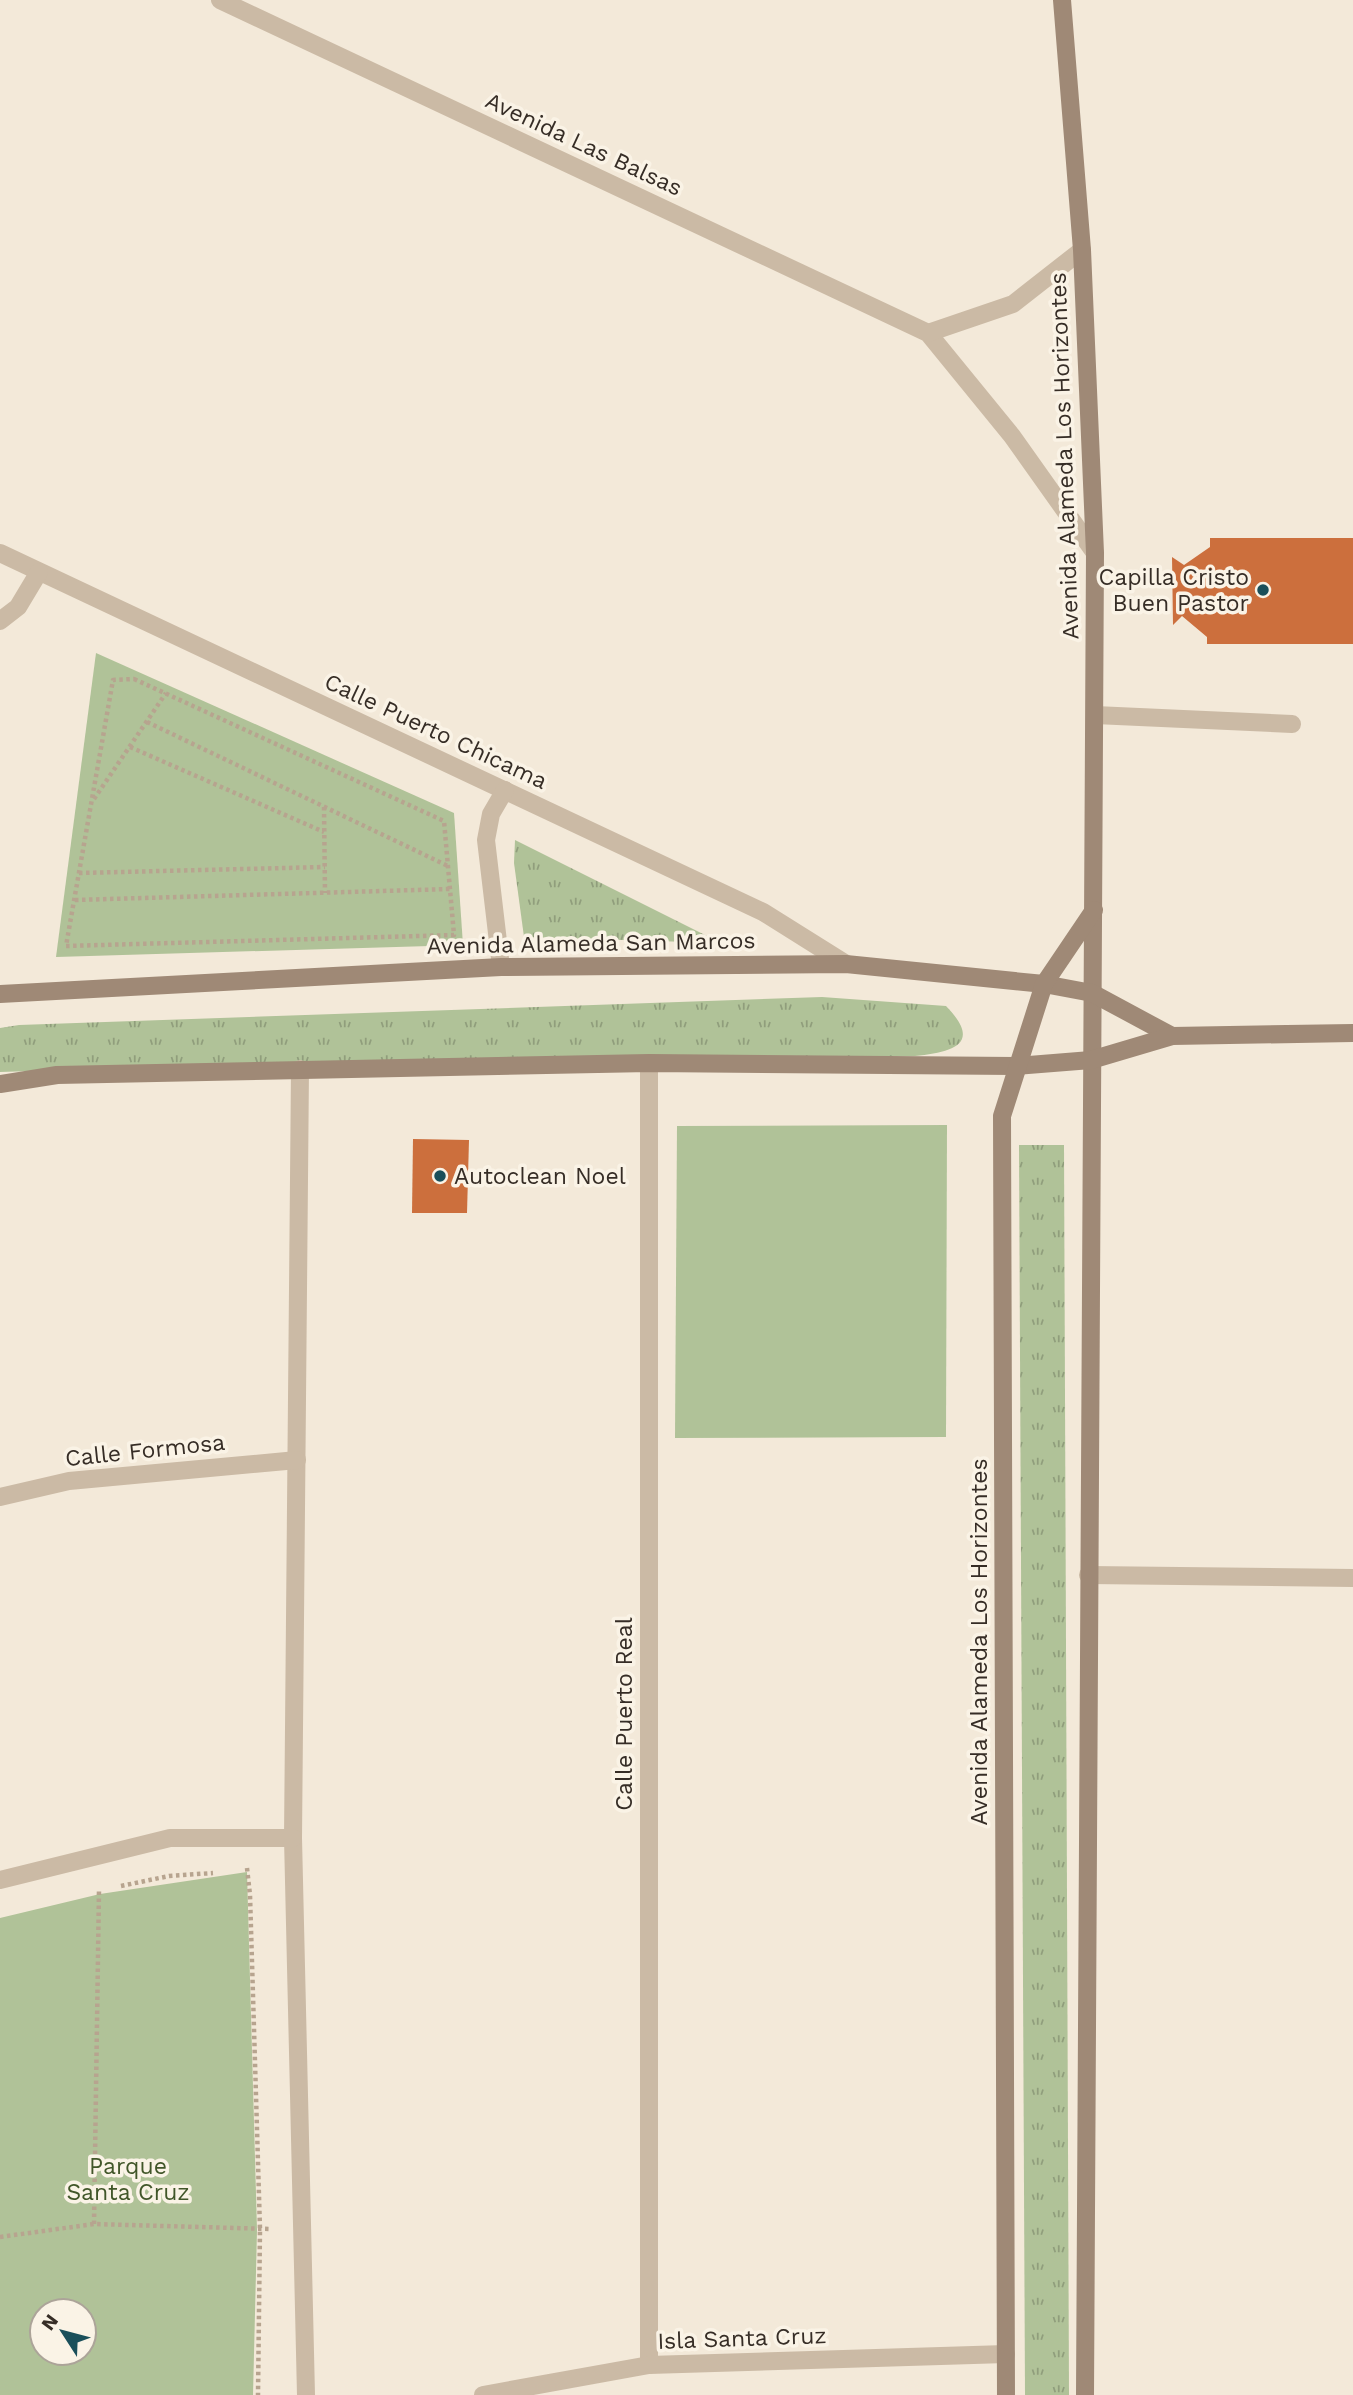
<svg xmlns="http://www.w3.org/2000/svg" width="1353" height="2395" font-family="'Work Sans',sans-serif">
<defs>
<pattern id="grass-tufts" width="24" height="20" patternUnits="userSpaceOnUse" patternTransform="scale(1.75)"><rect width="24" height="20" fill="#b0c298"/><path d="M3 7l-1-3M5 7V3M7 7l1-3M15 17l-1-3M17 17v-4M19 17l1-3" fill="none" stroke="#909e7c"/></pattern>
</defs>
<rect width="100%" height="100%" fill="#f3e9d9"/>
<g fill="url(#grass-tufts)">
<polygon points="515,840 721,943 524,937 514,863"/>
<path d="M822,997L946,1006C983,1044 953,1052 915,1056C610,1061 305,1062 0,1072V1028L19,1025Z"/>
<polygon points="1019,1145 1064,1145 1069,2395 1025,2395"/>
</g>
<g fill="#b0c298" fill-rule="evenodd">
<polygon points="96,653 454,813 463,945 56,957"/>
<polygon points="947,1125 946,1437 675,1438 677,1126"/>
<path d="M247,1872L257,2230L253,2395H0V1918L100,1894ZM42,2311H84V2353H42Z"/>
</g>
<g fill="#cc6f3d">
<polygon points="1210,538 1353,538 1353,644 1207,644 1207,637 1182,616 1173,625 1172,557 1184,565 1210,547"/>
<polygon points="413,1139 469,1140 467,1213 412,1213"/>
</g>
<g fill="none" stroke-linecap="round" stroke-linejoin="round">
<g stroke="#b7a48f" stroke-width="4.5" stroke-dasharray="3.5 3.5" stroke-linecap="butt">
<polygon points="134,679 444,821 454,935 66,946 113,680"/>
<polyline points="147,722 448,866"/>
<polyline points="130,747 324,832"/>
<polyline points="94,799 166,693"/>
<polyline points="324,807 325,893"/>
<polyline points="79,873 325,867"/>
<polyline points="75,900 450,889"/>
<polyline points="247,1868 250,1895 260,2229 258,2395"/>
<polyline points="121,1886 169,1876 213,1873"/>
<polyline points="94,2224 99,1890"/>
<polyline points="0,2237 94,2224 270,2229"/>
</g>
<g stroke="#cbbaa5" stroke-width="18">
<polyline points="1095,715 1292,724"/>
<polyline points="1088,1575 1353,1578"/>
</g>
<g stroke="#cbbaa5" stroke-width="18">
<polyline points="220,0 928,333 1012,436 1095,553"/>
<polyline points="928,333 1013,304 1082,250"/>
<polyline points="0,553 763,912 846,964"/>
<polyline points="0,621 18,607 39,572"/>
<polyline points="501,967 486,840 491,814 505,790"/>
<polyline points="649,1063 649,2365"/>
<polyline points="300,1069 293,1838 306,2395"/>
<polyline points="0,1497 69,1481 297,1460"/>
<polyline points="0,1880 170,1838 293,1838"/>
<polyline points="483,2395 649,2365 1006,2354"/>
</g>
<g stroke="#9f8976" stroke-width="18">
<polyline points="1062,0 1082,250 1095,553 1085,2395"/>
<polyline points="0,994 501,967 846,964 1044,984 1092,993 1172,1036"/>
<polyline points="0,1084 57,1075 649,1063 1015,1066 1091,1060 1172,1036 1353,1033"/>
<polyline points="1006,2395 1002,1116 1044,984 1094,910"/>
</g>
</g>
<g fill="#1a4f5a" stroke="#faf3e6" stroke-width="2.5">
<circle cx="1263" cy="590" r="7"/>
<circle cx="440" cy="1176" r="7"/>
</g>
<g text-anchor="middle" stroke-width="7" stroke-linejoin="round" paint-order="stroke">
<g font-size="23" fill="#362d26" stroke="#faf3e6">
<text transform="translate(584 144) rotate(25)" y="8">Avenida Las Balsas</text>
<text transform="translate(1064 456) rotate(-92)" y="8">Avenida Alameda Los Horizontes</text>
<text transform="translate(436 731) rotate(25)" y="8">Calle Puerto Chicama</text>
<text transform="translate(591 943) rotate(-1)" y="8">Avenida Alameda San Marcos</text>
<text transform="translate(145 1450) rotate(-6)" y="8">Calle Formosa</text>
<text transform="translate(979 1642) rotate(-90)" y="8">Avenida Alameda Los Horizontes</text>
<text transform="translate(624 1714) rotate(-90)" y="8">Calle Puerto Real</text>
<text transform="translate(742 2338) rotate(-2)" y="8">Isla Santa Cruz</text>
</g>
<g font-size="23" fill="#362d26" stroke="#faf3e6" text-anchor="end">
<text x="1249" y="585">Capilla Cristo<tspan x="1249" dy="26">Buen Pastor</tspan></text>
<text x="454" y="1184" text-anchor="start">Autoclean Noel</text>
</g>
<g font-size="23" fill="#415629" stroke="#faf3e6">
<text x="128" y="2174">Parque<tspan x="128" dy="26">Santa Cruz</tspan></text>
</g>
</g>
<g transform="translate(63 2332) rotate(306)"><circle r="33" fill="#faf3e6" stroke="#aca499" stroke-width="2"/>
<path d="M0-5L12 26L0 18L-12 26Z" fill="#1a4f5a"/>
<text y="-10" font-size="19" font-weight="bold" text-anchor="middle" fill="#362d26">N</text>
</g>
</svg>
